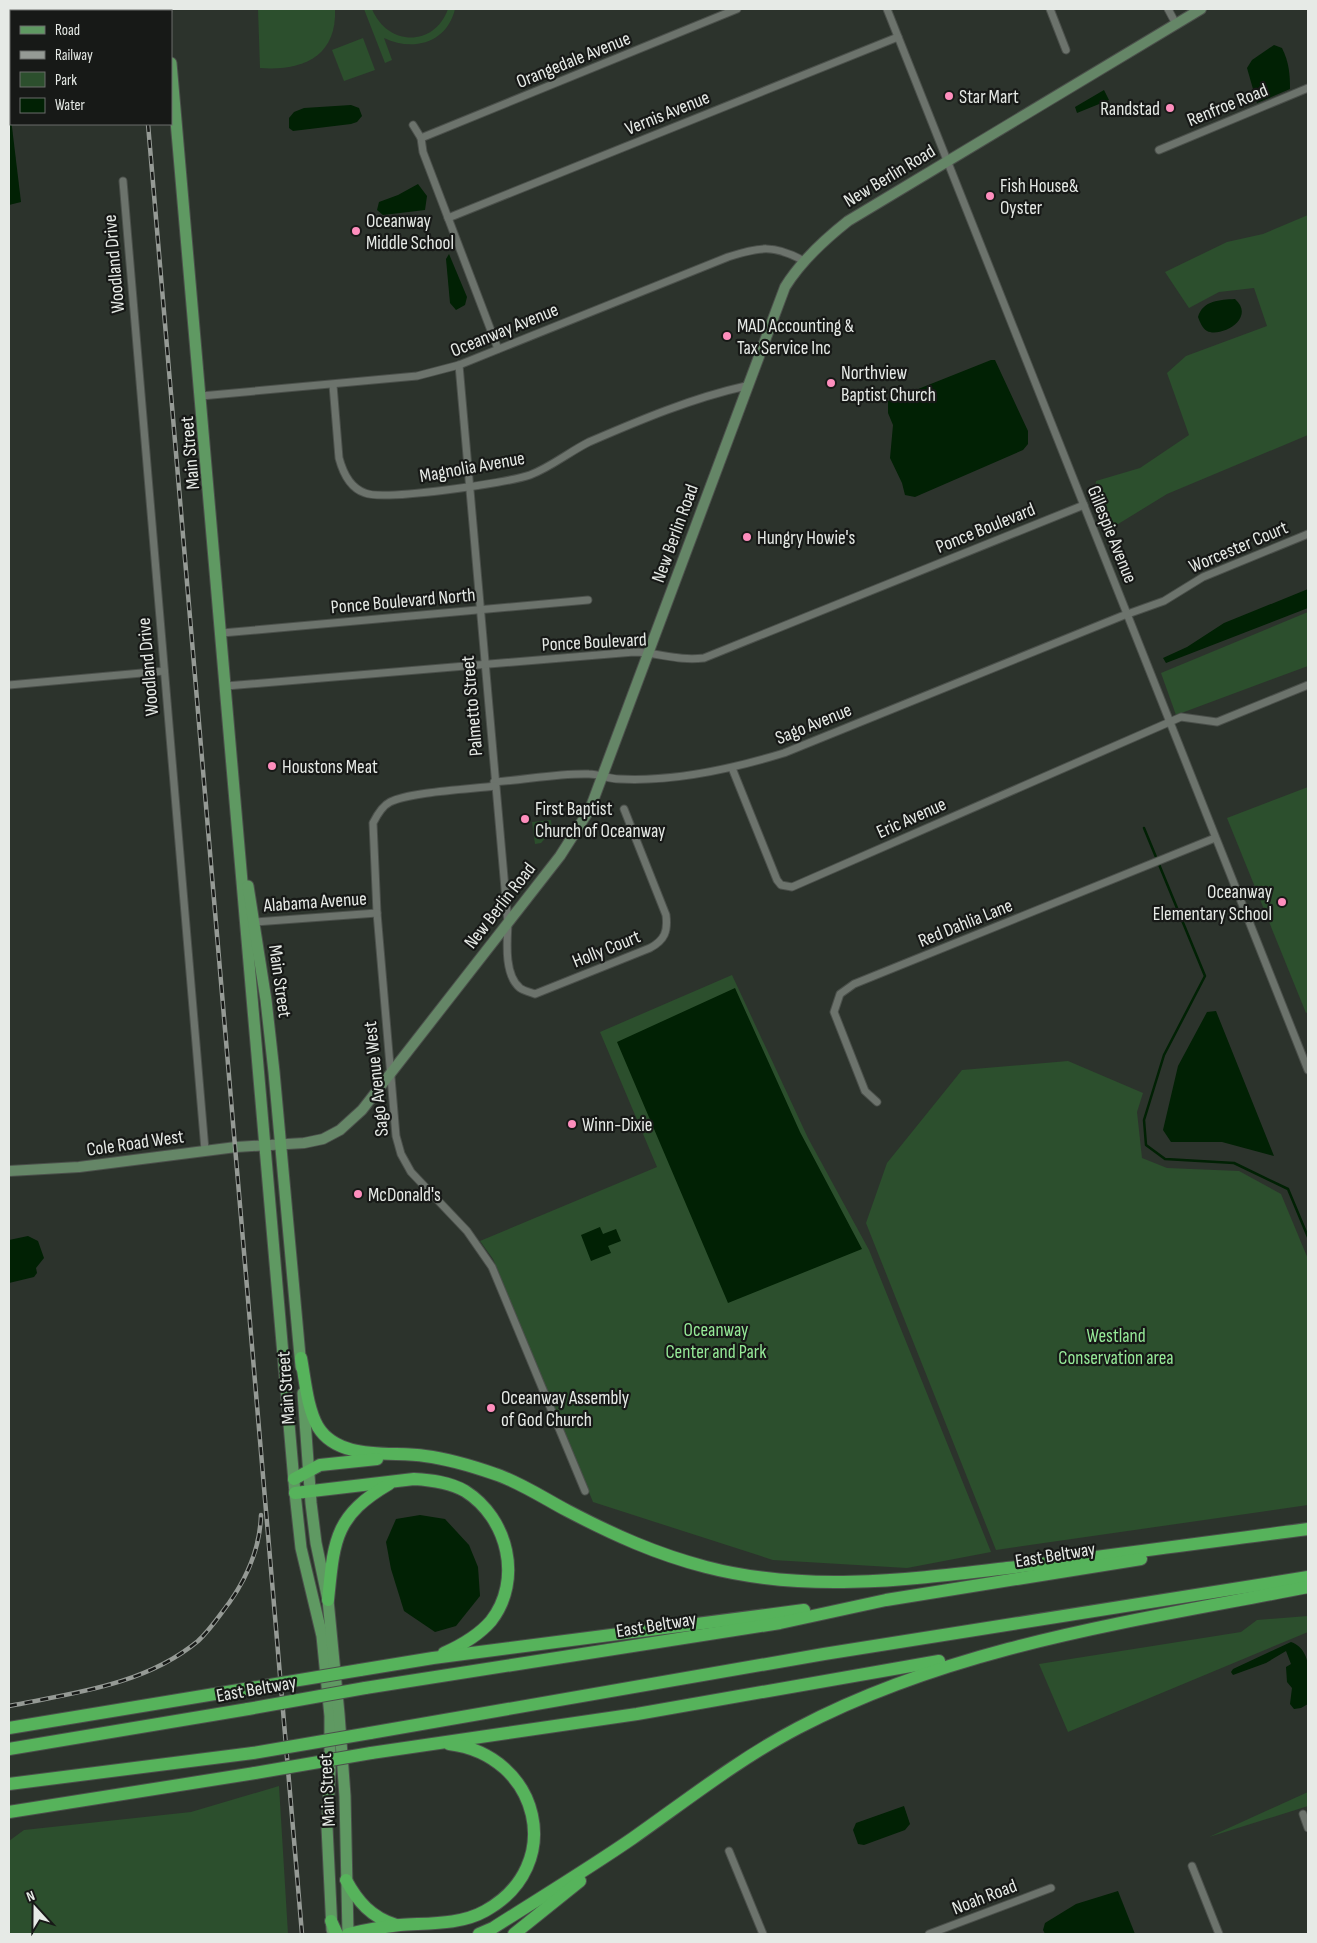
<svg xmlns="http://www.w3.org/2000/svg" width="1317" height="1943" font-family="'Sofia Sans Condensed',sans-serif">
<rect width="100%" height="100%" fill="#2c332c"/>
<g fill="#2c4f2d">
<path d="M258,9H335C337,57 302,71 260,68Z"/>
<path d="M364,9H372C387,46 434,48 448,9H455C447,43 413,52 384,38L392,60L385,63Z"/>
<polygon points="363,38 375,70 344,81 332,50"/>
<polygon points="1308,215 1308,435 1167,494 1110,529 1094,500 1096,481 1140,468 1189,435 1167,373 1186,356 1267,326 1254,288 1219,292 1189,308 1165,272 1227,242 1263,234"/>
<polygon points="1308,612 1308,666 1176,715 1161,673"/>
<polygon points="1308,787 1308,1012 1306,1013 1227,818"/>
<polygon points="551,820 552,831 541,843 535,844 532,822"/>
<polygon points="732,975 808,1138 869,1250 991,1552 907,1568 773,1560 593,1502 493,1259 480,1241 657,1167 600,1032"/>
<polygon points="1068,1061 1143,1093 1137,1112 1142,1158 1167,1168 1239,1171 1281,1194 1308,1259 1308,1505 996,1550 866,1223 887,1163 962,1070"/>
<polygon points="1308,1616 1308,1632 1068,1732 1039,1664 1241,1632 1257,1620"/>
<polygon points="279,1786 288,1934 9,1934 9,1841 24,1830 191,1812"/>
<polygon points="1308,1792 1308,1806 1209,1837"/>
</g>
<g fill="#012104">
<path d="M1274,45L1282,48C1289,62 1290,74 1290,89L1257,103L1247,68L1252,60Z"/>
<polygon points="1104,90 1109,100 1077,113 1075,107"/>
<polygon points="9,102 21,202 9,205"/>
<polygon points="351,105 359,108 362,116 357,122 351,124 293,131 289,128 289,118 294,112 304,108"/>
<polygon points="418,184 427,196 425,210 383,215 377,210 379,202 398,195"/>
<polygon points="449,254 467,297 465,305 456,310 450,303 446,259"/>
<path d="M1235,299C1257,319 1220,338 1207,331C1202,328 1200,322 1198,317C1203,300 1220,300 1235,299Z"/>
<polygon points="991,360 995,360 1028,431 1028,444 1023,450 915,497 905,495 902,483 890,458 893,425 888,413 888,401"/>
<polygon points="1308,589 1308,608 1166,663 1163,658 1187,647 1224,623"/>
<polygon points="735,988 800,1132 862,1249 728,1303 617,1042"/>
<polygon points="1216,1011 1274,1156 1222,1142 1171,1142 1163,1130 1178,1066 1207,1012"/>
<polygon points="600,1227 603,1234 616,1229 621,1241 608,1246 611,1253 591,1261 581,1235"/>
<polygon points="28,1236 38,1241 44,1258 36,1268 37,1273 34,1277 9,1283 9,1240"/>
<polygon points="420,1515 445,1519 469,1545 478,1567 480,1596 456,1626 435,1632 404,1611 391,1569 386,1542 396,1519"/>
<path d="M1291,1642C1315,1650 1308,1685 1308,1704L1301,1708L1294,1709L1290,1704L1292,1688L1287,1682L1286,1667L1291,1664L1286,1651L1266,1663L1233,1675L1231,1672L1233,1669Z"/>
<polygon points="904,1806 910,1824 905,1830 864,1845 858,1844 853,1830 856,1823"/>
<polygon points="1118,1891 1135,1934 1045,1934 1043,1930 1045,1923 1076,1904"/>
</g>
<g fill="none" stroke-linecap="round" stroke-linejoin="round">
<polyline stroke="#012104" stroke-width="2.5" points="1144,828 1205,976 1164,1055 1144,1120 1146,1145 1165,1159 1234,1163 1288,1189 1308,1237"/>
<g stroke="#4b504b" stroke-width="9">
<g id="street">
<polyline points="887,9 1308,1070"/>
<polyline points="1050,9 1066,50"/>
<polyline points="1168,9 1176,24"/>
<polyline points="413,125 421,138 423,152 498,349"/>
<polyline points="421,138 737,9"/>
<polyline points="1159,150 1308,88"/>
<polyline points="123,181 205,1150"/>
<polyline points="448,218 898,37"/>
<path d="M459,365L508,923C507,942 504,975 520,988C524,991 530,992 535,994L650,948C665,940 668,931 666,915L624,809"/>
<path d="M333,385L339,458C343,473 350,488 365,493C383,501 508,483 530,475C551,467 569,452 589,442C640,420 692,398 746,386"/>
<path d="M201,396L417,376L459,365L728,257C759,247 774,244 804,261"/>
<polyline points="222,633 588,600"/>
<polyline points="9,685 164,671"/>
<path d="M226,686L634,652C660,653 677,661 704,658L1084,505"/>
<polyline points="732,768 777,880 781,885 792,887 1181,717 1217,722 1308,685"/>
<path d="M494,782C525,780 558,773 589,774C599,774 609,779 619,779C674,782 732,769 784,753L1122,616L1164,601L1203,577L1308,534"/>
<path d="M495,786C470,789 409,792 390,802C382,806 377,815 373,823L377,913L396,1136L401,1154L411,1172L467,1231L492,1267L585,1491"/>
<polyline points="255,922 377,913"/>
<polyline points="877,1102 865,1091 834,1012 840,994 854,984 1215,838"/>
<polyline points="1303,1814 1308,1828"/>
<polyline points="729,1851 763,1934"/>
<polyline points="1192,1866 1219,1934"/>
<polyline points="929,1934 1051,1888"/>
</g>
</g>
<g stroke="#4b504b" stroke-width="12">
<path id="secondary" d="M9,1171L79,1167L236,1147L304,1143L323,1139L340,1130L362,1110L560,856L590,809L785,287C801,261 824,240 848,221L1201,9"/>
</g>
<g stroke="#4b504b" stroke-width="13">
<g id="primary">
<polyline points="166,9 166,11"/>
<polyline points="171,63 295,1493 301,1548 322,1636 330,1716 330,1771 327,1827 332,1930"/>
<polyline points="248,886 266,1000 274,1072 301,1367"/>
<polyline points="303,1393 311,1503 316,1543 328,1600 339,1714 345,1796 348,1934"/>
</g>
</g>
<g stroke="#4b504b" stroke-width="14">
<g id="highway">
<path d="M301,1358C305,1379 307,1408 318,1427C339,1461 391,1451 425,1456C449,1459 472,1466 495,1474C520,1482 545,1499 568,1511C614,1535 656,1554 706,1567C806,1593 906,1580 1007,1568C1108,1556 1208,1542 1308,1529"/>
<polyline points="294,1479 320,1465 377,1459"/>
<path d="M295,1493L414,1479C431,1480 449,1482 465,1491C508,1518 523,1580 491,1621C478,1636 462,1645 444,1653"/>
<path d="M328,1600C334,1541 334,1516 389,1484"/>
<polyline points="360,1670 433,1658 804,1610"/>
<polyline points="365,1688 780,1623 886,1600 1141,1559"/>
<polyline points="9,1728 245,1689"/>
<polyline points="370,1733 824,1654 1308,1577"/>
<polyline points="9,1749 248,1709"/>
<polyline points="371,1753 637,1714 939,1661"/>
<polyline points="9,1784 253,1753"/>
<polyline points="9,1812 255,1773"/>
<path d="M346,1880C358,1902 371,1917 396,1925"/>
<polyline points="331,1921 337,1934"/>
<path d="M348,1934C365,1930 383,1927 400,1925C428,1923 460,1925 485,1911C567,1866 540,1755 449,1744"/>
<path d="M479,1934L493,1928C540,1898 588,1869 633,1838C687,1800 739,1759 798,1728C956,1645 1135,1621 1308,1587"/>
<polyline points="514,1934 580,1881"/>
</g>
</g>
<use href="#street" stroke="#6c736c" stroke-width="7"/>
<use href="#secondary" stroke="#658667" stroke-width="10"/>
<use href="#primary" stroke="#5f9962" stroke-width="11"/>
<use href="#highway" stroke="#56b35b" stroke-width="12"/>
<g stroke="#959a95" stroke-width="4.5">
<g id="rail">
<polyline points="138,9 138,11"/>
<polyline points="148,124 302,1934"/>
<path d="M9,1706C74,1693 145,1685 198,1641C210,1630 219,1616 229,1603C248,1576 260,1548 261,1515"/>
</g>
</g>
<use href="#rail" stroke="#171917" stroke-width="2.5" stroke-dasharray="8" stroke-linecap="butt"/>
<g stroke="#4b504b" stroke-width="14" stroke-linecap="butt">
<g id="highway-bridge">
<polyline points="245,1689 360,1670"/>
<polyline points="248,1709 365,1688"/>
<polyline points="253,1753 370,1733"/>
<polyline points="255,1773 371,1753"/>
</g>
</g>
<use href="#highway-bridge" stroke="#56b35b" stroke-width="12"/>
</g>
<g fill="#fe8ebd" stroke="#171917" stroke-width="2">
<circle cx="949" cy="96" r="5"/>
<circle cx="1170" cy="108" r="5"/>
<circle cx="990" cy="196" r="5"/>
<circle cx="356" cy="231" r="5"/>
<circle cx="727" cy="336" r="5"/>
<circle cx="831" cy="383" r="5"/>
<circle cx="747" cy="537" r="5"/>
<circle cx="272" cy="766" r="5"/>
<circle cx="525" cy="819" r="5"/>
<circle cx="1282" cy="902" r="5"/>
<circle cx="572" cy="1124" r="5"/>
<circle cx="358" cy="1194" r="5"/>
<circle cx="491" cy="1408" r="5"/>
</g>
<g text-anchor="middle" stroke-width="4.5" stroke-linejoin="round" paint-order="stroke">
<g font-size="19" fill="#e6eae6" stroke="#171917">
<text transform="translate(573 59) rotate(-22)" y="7">Orangedale Avenue</text>
<text transform="translate(1227 104) rotate(-22)" y="7">Renfroe Road</text>
<text transform="translate(667 112) rotate(-22)" y="7">Vernis Avenue</text>
<text transform="translate(889 175) rotate(-31)" y="7">New Berlin Road</text>
<text transform="translate(113 264) rotate(-95)" y="7">Woodland Drive</text>
<text transform="translate(504 329) rotate(-22)" y="7">Oceanway Avenue</text>
<text transform="translate(189 453) rotate(-95)" y="7">Main Street</text>
<text transform="translate(472 466) rotate(-10)" y="7">Magnolia Avenue</text>
<text transform="translate(985 527) rotate(-22)" y="7">Ponce Boulevard</text>
<text transform="translate(674 533) rotate(-70)" y="7">New Berlin Road</text>
<text transform="translate(1113 534) rotate(68)" y="7">Gillespie Avenue</text>
<text transform="translate(1238 546) rotate(-23)" y="7">Worcester Court</text>
<text transform="translate(403 600) rotate(-5)" y="7">Ponce Boulevard North</text>
<text transform="translate(594 641) rotate(-3)" y="7">Ponce Boulevard</text>
<text transform="translate(147 667) rotate(-95)" y="7">Woodland Drive</text>
<text transform="translate(471 706) rotate(-95)" y="7">Palmetto Street</text>
<text transform="translate(813 723) rotate(-22)" y="7">Sago Avenue</text>
<text transform="translate(911 817) rotate(-24)" y="7">Eric Avenue</text>
<text transform="translate(315 901) rotate(-4)" y="7">Alabama Avenue</text>
<text transform="translate(499 905) rotate(-52)" y="7">New Berlin Road</text>
<text transform="translate(965 922) rotate(-22)" y="7">Red Dahlia Lane</text>
<text transform="translate(606 948) rotate(-22)" y="7">Holly Court</text>
<text transform="translate(281 981) rotate(82)" y="7">Main Street</text>
<text transform="translate(375 1079) rotate(-96)" y="7">Sago Avenue West</text>
<text transform="translate(135 1142) rotate(-8)" y="7">Cole Road West</text>
<text transform="translate(285 1388) rotate(-94)" y="7">Main Street</text>
<text transform="translate(1055 1554) rotate(-9)" y="7">East Beltway</text>
<text transform="translate(656 1624) rotate(-9)" y="7">East Beltway</text>
<text transform="translate(256 1688) rotate(-10)" y="7">East Beltway</text>
<text transform="translate(326 1790) rotate(-93)" y="7">Main Street</text>
<text transform="translate(984 1896) rotate(-21)" y="7">Noah Road</text>
</g>
<g font-size="19" fill="#e6eae6" stroke="#171917" text-anchor="start">
<text x="959" y="103">Star Mart</text>
<text x="1160" y="115" text-anchor="end">Randstad</text>
<text x="1000" y="192">Fish House&amp;<tspan x="1000" dy="22">Oyster</tspan></text>
<text x="366" y="227">Oceanway<tspan x="366" dy="22">Middle School</tspan></text>
<text x="737" y="332">MAD Accounting &amp;<tspan x="737" dy="22">Tax Service Inc</tspan></text>
<text x="841" y="379">Northview<tspan x="841" dy="22">Baptist Church</tspan></text>
<text x="757" y="544">Hungry Howie's</text>
<text x="282" y="773">Houstons Meat</text>
<text x="535" y="815">First Baptist<tspan x="535" dy="22">Church of Oceanway</tspan></text>
<text x="1272" y="898" text-anchor="end">Oceanway<tspan x="1272" dy="22">Elementary School</tspan></text>
<text x="582" y="1131">Winn-Dixie</text>
<text x="368" y="1201">McDonald's</text>
<text x="501" y="1404">Oceanway Assembly<tspan x="501" dy="22">of God Church</tspan></text>
</g>
<g font-size="19" fill="#96ea98" stroke="#171917">
<text x="716" y="1336">Oceanway<tspan x="716" dy="22">Center and Park</tspan></text>
<text x="1116" y="1342">Westland<tspan x="1116" dy="22">Conservation area</tspan></text>
</g>
</g>
<rect width="1317" height="1943" fill="none" stroke="#e6eae6" stroke-width="20"/>
<rect x="10" y="10" width="162" height="115" fill="#171917" stroke="#6a6d6a"/>
<rect x="20" y="26" width="25" height="8" fill="#5f9962" stroke="#6a6d6a"/>
<text x="55" y="35" font-size="15" fill="#e6eae6">Road</text>
<rect x="20" y="51" width="25" height="8" fill="#959a95" stroke="#6a6d6a"/>
<text x="55" y="60" font-size="15" fill="#e6eae6">Railway</text>
<rect x="20" y="72" width="25" height="15" fill="#2c4f2d" stroke="#6a6d6a"/>
<text x="55" y="85" font-size="15" fill="#e6eae6">Park</text>
<rect x="20" y="98" width="25" height="15" fill="#012104" stroke="#6a6d6a"/>
<text x="55" y="110" font-size="15" fill="#e6eae6">Water</text>
<g transform="translate(35 1908) rotate(339)" stroke="#171917" stroke-width="4" paint-order="stroke">
<path d="M0-4L9 19L0 12L-9 19Z" fill="#e6eae6"/>
<text y="-8" font-size="14" font-weight="bold" text-anchor="middle" fill="#e6eae6">N</text>
</g>
</svg>
